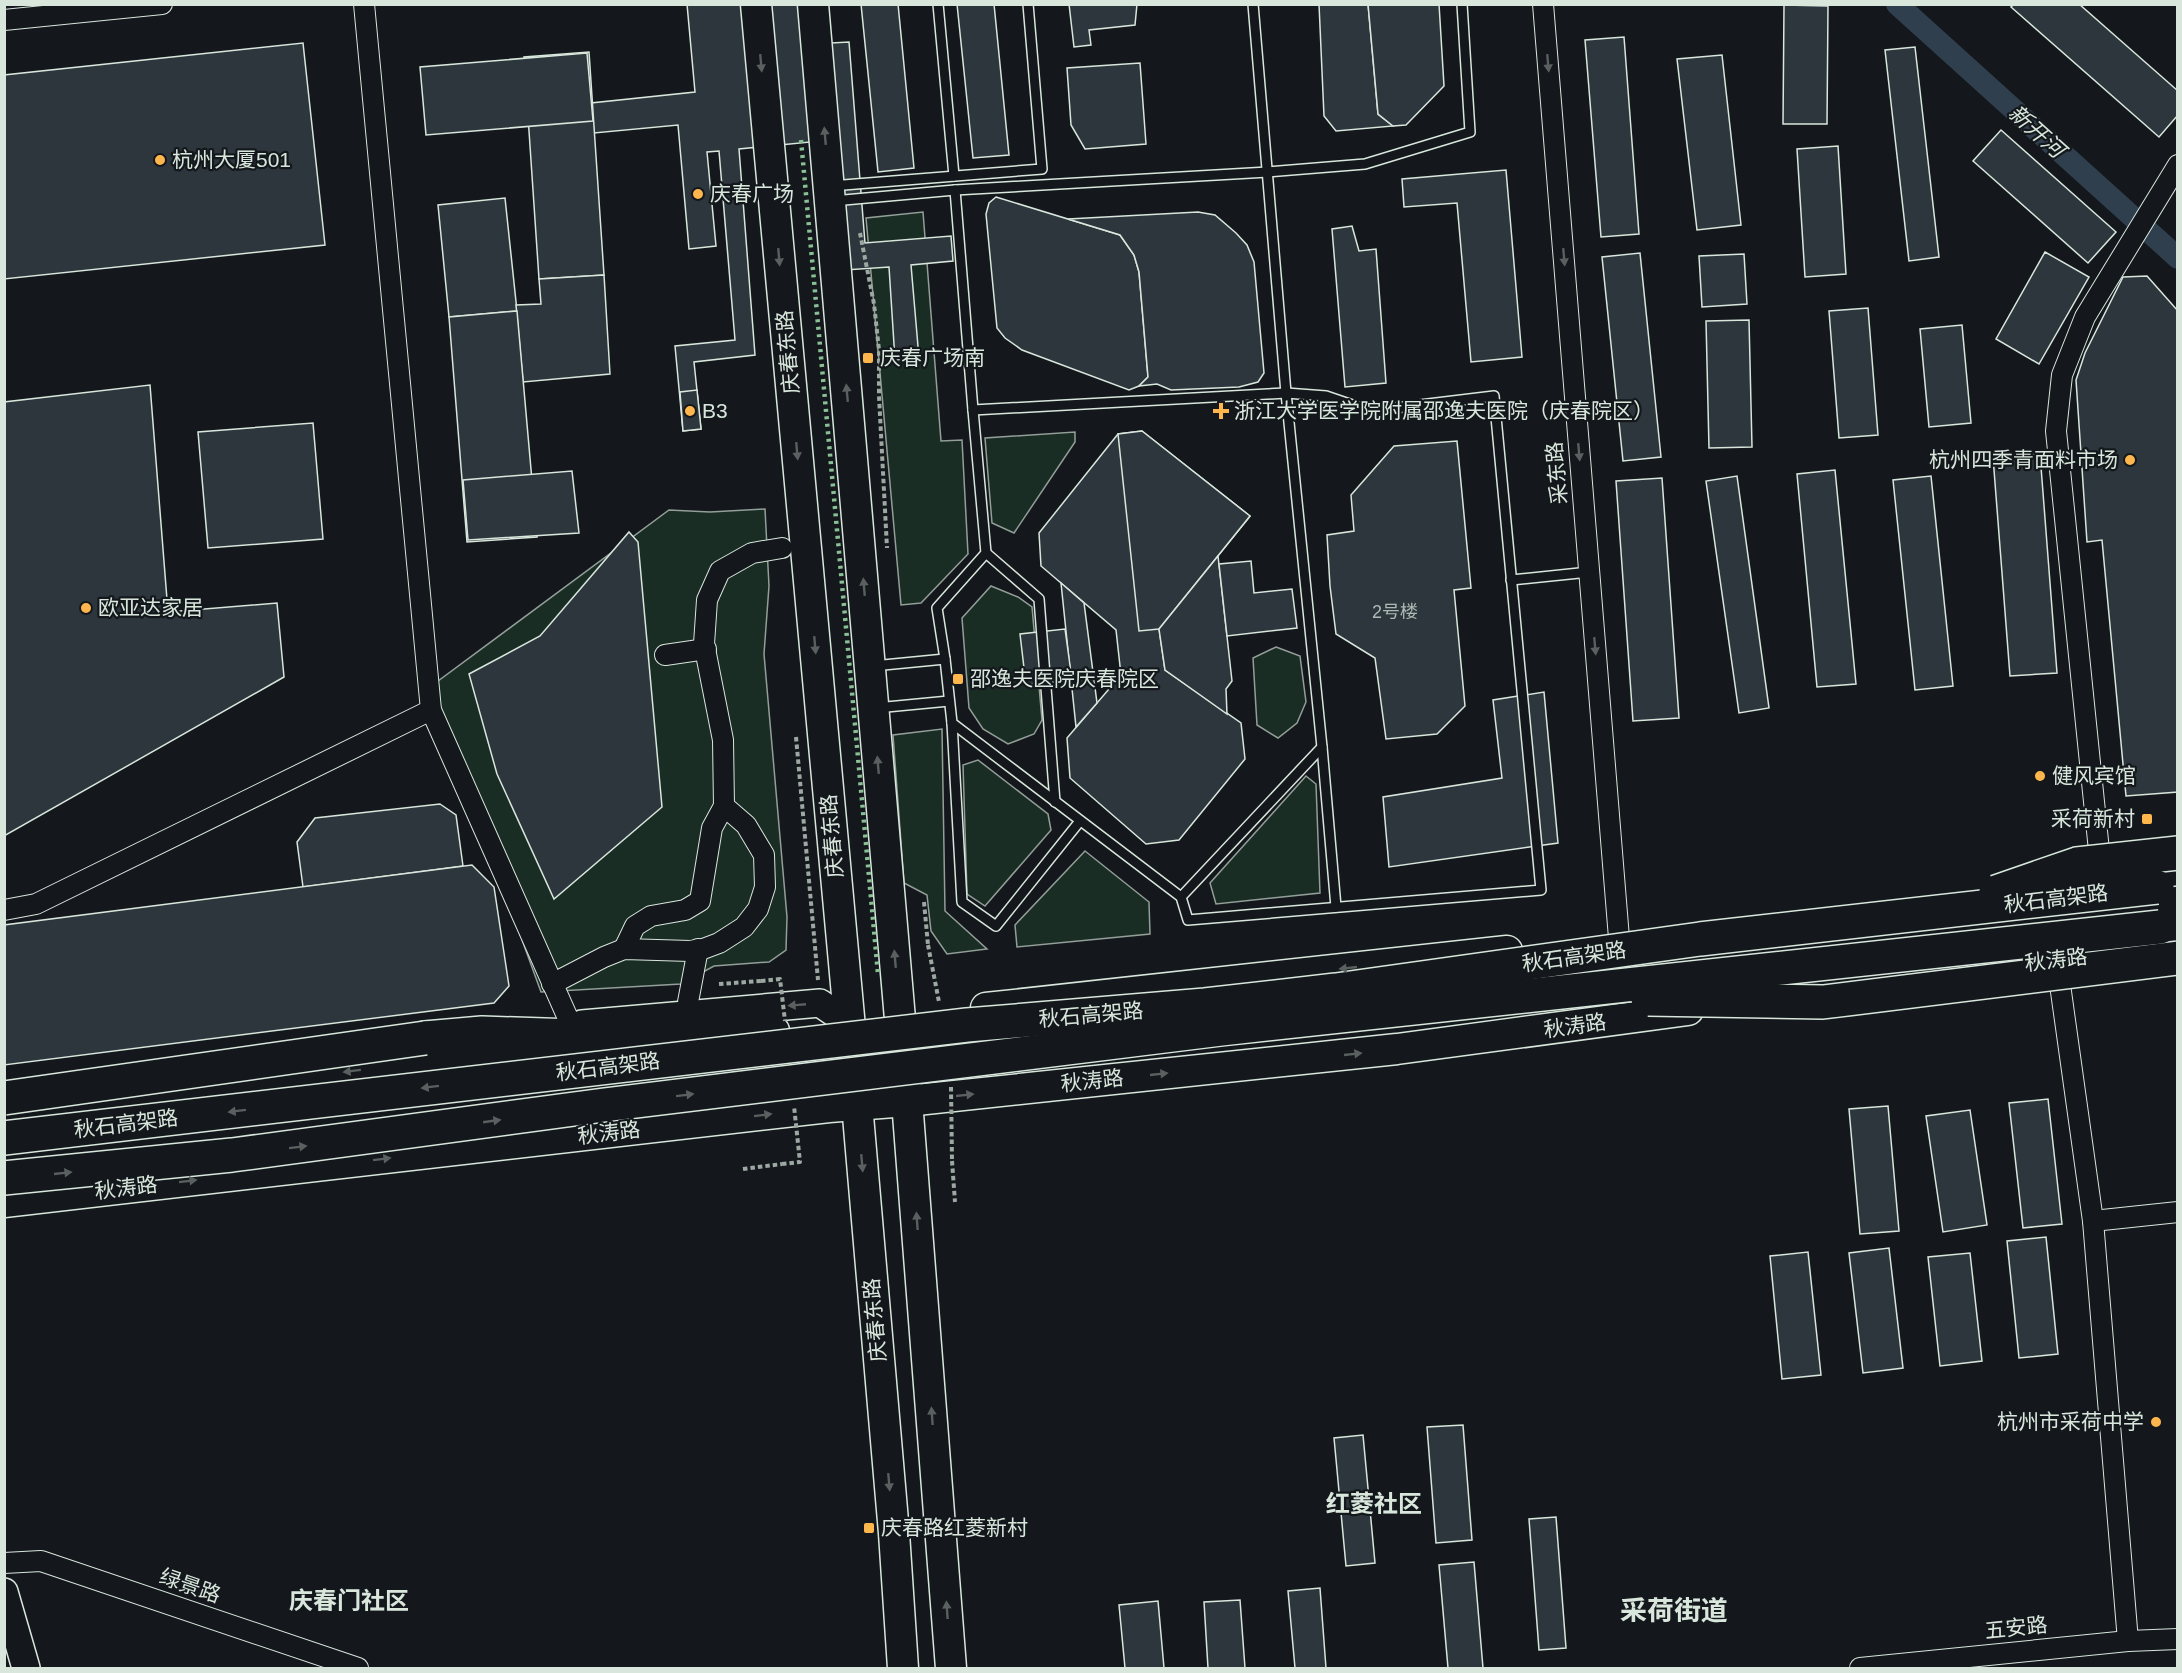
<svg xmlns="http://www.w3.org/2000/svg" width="2182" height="1673" font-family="Arial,'Noto Sans SC',sans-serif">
<rect width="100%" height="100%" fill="#14181c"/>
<g fill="#1a2d24" stroke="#939e99" stroke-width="1.5">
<polygon points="923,212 941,441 962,440 968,554 921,603 901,605 866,218"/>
<polygon points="1075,432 1075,442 1014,533 992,523 985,438"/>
<polygon points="765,509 769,586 764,654 787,917 786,950 769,962 714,966 681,984 541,992 430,687 669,510 710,512"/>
<polygon points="991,586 1018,597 1032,607 1042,720 1034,734 1008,744 983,729 969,708 962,618"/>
<polygon points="1276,647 1300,656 1306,702 1297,723 1278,738 1257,725 1253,658"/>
<polygon points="942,729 945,911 987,949 947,954 931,931 927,895 904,883 893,735"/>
<polygon points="978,760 1048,814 1051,830 985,906 967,894 963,765"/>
<polygon points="1306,776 1316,784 1320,893 1216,904 1210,883"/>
<polygon points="1085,851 1149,902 1150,934 1017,947 1015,925"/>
</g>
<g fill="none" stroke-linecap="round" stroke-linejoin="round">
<polyline stroke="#2f3f4d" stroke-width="22" points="1897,4 2178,258"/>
</g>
<g fill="#2c363c" stroke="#d8e6dc" stroke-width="1.5">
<polygon points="687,4 810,4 813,44 849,42 865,243 951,236 953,261 911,265 919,358 895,360 889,267 845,270 820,141 739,149 755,355 694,362 701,429 683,431 675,346 735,340 719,151 707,152 716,246 689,249 678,125 594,133 591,103 695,92"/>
<polygon points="861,4 898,4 914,168 878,172"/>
<polygon points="957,4 994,4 1009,155 973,158"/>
<polygon points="1069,4 1137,4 1135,25 1089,30 1091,45 1074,47"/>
<polygon points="1319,4 1368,4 1378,114 1393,126 1336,131 1324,116"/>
<polygon points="1368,4 1439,4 1444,86 1406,125 1393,126 1378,114"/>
<polygon points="2014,4 2079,4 2178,91 2178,115 2159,137 2011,7"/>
<polygon points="1784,5 1828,6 1827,124 1783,124"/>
<polygon points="1624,37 1639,234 1601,237 1585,40"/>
<polygon points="303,43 325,245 4,279 4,75"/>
<polygon points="1915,47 1939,257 1909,261 1885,50"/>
<polygon points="589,52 604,275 539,279 524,57"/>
<polygon points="587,53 593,121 426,135 420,67"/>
<polygon points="1722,55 1741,225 1697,230 1677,59"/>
<polygon points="1140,63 1146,144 1085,149 1071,125 1067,68"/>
<polygon points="2001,130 2116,232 2088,263 1973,161"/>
<polygon points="1838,146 1846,274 1805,277 1797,149"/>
<polygon points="1506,170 1522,357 1471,362 1457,203 1404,207 1402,179"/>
<polygon points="996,197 1120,235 1134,255 1139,272 1148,377 1139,386 1129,390 1022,350 1005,338 997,328 986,214 989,203"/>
<polygon points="505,198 517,311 449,317 438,205"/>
<polygon points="1198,212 1215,215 1236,233 1247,245 1254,262 1264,373 1258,382 1239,387 1171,390 1157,384 1139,386 1148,377 1139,272 1134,255 1120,235 1068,219"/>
<polygon points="1352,226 1359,251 1376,249 1386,383 1345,387 1332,229"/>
<polygon points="2045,252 2089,277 2039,364 1996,339"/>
<polygon points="1640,253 1661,457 1623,461 1602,257"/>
<polygon points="1744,254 1747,304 1702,307 1699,256"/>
<polygon points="604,275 610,374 523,382 516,305 541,304 539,279"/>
<polygon points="2147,276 2178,311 2178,792 2126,796 2102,540 2087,542 2076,380 2085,353 2123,277"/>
<polygon points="1868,308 1878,435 1839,438 1829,311"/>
<polygon points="517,311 537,537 467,542 449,317"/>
<polygon points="1749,320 1752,447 1709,448 1706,321"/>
<polygon points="1962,325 1971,423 1929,427 1920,329"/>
<polygon points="150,385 168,612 277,603 284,677 4,836 4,402"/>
<polygon points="697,390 701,429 683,431 680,392"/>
<polygon points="313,423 323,539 208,548 198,432"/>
<polygon points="1142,431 1250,516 1159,629 1165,670 1241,723 1245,759 1179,840 1146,844 1070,778 1067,738 1121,675 1116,630 1041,566 1039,533 1118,434"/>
<polygon points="1142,431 1250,516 1159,629 1139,631 1118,434"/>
<polygon points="1457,441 1471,588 1454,590 1465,706 1437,734 1386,739 1375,658 1336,634 1330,586 1327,535 1354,531 1351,495 1394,446"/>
<polygon points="2040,454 2057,673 2010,676 1993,457"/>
<polygon points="1835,470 1856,684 1817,687 1797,474"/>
<polygon points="572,471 579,533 468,540 463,480"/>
<polygon points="1737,476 1769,708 1739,713 1706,481"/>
<polygon points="1931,476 1953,686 1915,690 1893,480"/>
<polygon points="1662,478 1679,718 1633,721 1616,481"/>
<polygon points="629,532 638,542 662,807 554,899 497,774 469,674 540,636"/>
<polygon points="1218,556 1232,681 1226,689 1227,714 1165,670 1159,629"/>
<polygon points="1251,561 1254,593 1292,589 1297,628 1227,636 1219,564"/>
<polygon points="1061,583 1084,603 1097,703 1076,727"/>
<polygon points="1065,629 1072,680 1026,685 1020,634"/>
<polygon points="1544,692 1558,843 1389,867 1383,797 1502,778 1493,700"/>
<polygon points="440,804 456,815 463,866 303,887 297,842 315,818"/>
<polygon points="472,865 494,887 509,986 494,1003 4,1065 4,925"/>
<polygon points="2048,1099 2062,1224 2023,1228 2009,1103"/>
<polygon points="1888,1106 1899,1231 1860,1234 1849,1109"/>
<polygon points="1970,1110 1987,1225 1943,1232 1926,1116"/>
<polygon points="2046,1237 2058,1354 2019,1358 2007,1241"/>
<polygon points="1889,1248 1903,1368 1863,1373 1849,1253"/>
<polygon points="1808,1252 1821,1375 1782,1379 1770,1256"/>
<polygon points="1970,1253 1982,1361 1940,1366 1928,1257"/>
<polygon points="1463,1425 1472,1540 1436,1543 1427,1427"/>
<polygon points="1363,1435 1375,1563 1346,1566 1334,1438"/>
<polygon points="1556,1517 1566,1648 1539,1650 1529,1519"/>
<polygon points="1474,1562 1483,1668 1448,1668 1439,1565"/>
<polygon points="1320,1588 1326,1668 1295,1668 1288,1591"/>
<polygon points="1240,1600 1245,1668 1208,1668 1204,1602"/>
<polygon points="1158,1601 1164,1668 1125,1668 1119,1605"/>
</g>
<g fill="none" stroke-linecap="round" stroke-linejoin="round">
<g stroke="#d8e6dc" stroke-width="12">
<g id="lane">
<polyline points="938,4 954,176"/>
<polyline points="1253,4 1286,393 1322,747 1336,907"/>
<polyline points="831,186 1042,169 1028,4"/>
<polyline points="955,190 973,410"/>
<polyline points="833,201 955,190 1268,172 1365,164 1470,132 1462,4"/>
<polyline points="986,553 1039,599 1055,802"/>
<polyline points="1511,580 1589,572"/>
<polyline points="873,666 945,659"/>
<polyline points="876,708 949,701"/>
<polyline points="952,723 962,902 996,926 1080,821"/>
<polyline points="1181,897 1188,920 1541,890 1494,396 1370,411 1326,396 1286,393 973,410 986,553 937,608 945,659 952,723 1181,897 1322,747"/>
</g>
</g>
<g stroke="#d8e6dc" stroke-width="22">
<g id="street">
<polyline points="364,4 431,710 571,1025"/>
<polyline points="1543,4 1619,938"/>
<polyline points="4,20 162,4"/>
<polyline points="665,655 706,649"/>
<polyline points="2101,870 2056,431 2062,375 2085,317 2178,165"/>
<polyline points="4,910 36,904 431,710"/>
<polyline points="624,949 635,926 651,916 685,910 700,901 712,828 724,806"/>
<polyline points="2057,963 2093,1221 2128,1641"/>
<polyline points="552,984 604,957 624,949 690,951 703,949 719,943 744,927 758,909 765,887 764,855 746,825 724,806 723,740 704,644 707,600 720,571 752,553 782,548"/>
<polyline points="688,1002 698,949"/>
<polyline points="2093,1221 2178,1212"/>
<polyline points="4,1563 41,1561 358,1668"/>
<polyline points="1860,1668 2128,1641 2178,1639"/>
</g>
</g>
<g stroke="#d8e6dc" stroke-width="30">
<g id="secondary">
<polyline points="582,1024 820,1003 849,1023"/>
<polyline points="4,1592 26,1668"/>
</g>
</g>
<g stroke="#d8e6dc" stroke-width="33">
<g id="primary">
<polyline points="756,4 857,1104 894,1533 903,1668"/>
<polyline points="813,4 907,1101 951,1668"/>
<polyline points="2121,876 2178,870"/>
<polyline points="986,1008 1507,951"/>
<polyline points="672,1042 774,1031"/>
<polyline points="4,1116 454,1057 580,1048"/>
<polyline points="4,1202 829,1107 907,1101 1397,1049 1688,1010"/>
</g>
</g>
<g stroke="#d8e6dc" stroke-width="36">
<polyline id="highway" points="425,1038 482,1033 697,1040"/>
</g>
<g stroke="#9da8a2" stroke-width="4" stroke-dasharray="4.5 3" stroke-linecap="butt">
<polyline points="860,233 874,304 879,350 879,396 887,548"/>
<polyline points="796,737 818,980"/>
<polyline points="924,902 928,945"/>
<polyline points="719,984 761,981"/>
<polyline points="952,1161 955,1202"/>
<polyline points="743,1169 782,1164"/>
</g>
<use href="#lane" stroke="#14181c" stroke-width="9"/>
<use href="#street" stroke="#14181c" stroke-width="20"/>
<use href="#secondary" stroke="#14181c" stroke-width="27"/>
<use href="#primary" stroke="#14181c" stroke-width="30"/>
<use href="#highway" stroke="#14181c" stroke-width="33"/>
<g stroke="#d8e6dc" stroke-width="36" stroke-linecap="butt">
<g id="highway-bridge">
<polyline points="1996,892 2077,864 2178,853"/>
<polyline points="1648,999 1823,1002 2178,958"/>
<polyline points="4,1098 425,1038"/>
<polyline points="4,1138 967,1025 1205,1005 1336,990 1700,939 2157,887"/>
<polyline points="4,1178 232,1155 604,1105 1221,1029 2160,927"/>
</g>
</g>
<g stroke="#9da8a2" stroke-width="4" stroke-dasharray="4.5 3" stroke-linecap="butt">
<polyline points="928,945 939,1002"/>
<polyline points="761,981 780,979 785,1021"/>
<polyline points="951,1087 952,1161"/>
<polyline points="782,1164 800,1162 794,1106"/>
</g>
<use href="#highway-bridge" stroke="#14181c" stroke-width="33"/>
<polyline stroke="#8ac095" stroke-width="4.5" stroke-dasharray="3 4.5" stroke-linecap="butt" points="801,140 878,974"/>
</g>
<defs><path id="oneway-solid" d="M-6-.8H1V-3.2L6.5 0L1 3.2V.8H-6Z" transform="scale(1.5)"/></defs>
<g fill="#59605f">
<use href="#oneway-solid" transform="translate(761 63) rotate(85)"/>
<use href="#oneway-solid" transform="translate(1548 63) rotate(85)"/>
<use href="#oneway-solid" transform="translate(825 136) rotate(-95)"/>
<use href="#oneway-solid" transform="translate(779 257) rotate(85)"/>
<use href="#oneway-solid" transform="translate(1564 257) rotate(85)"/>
<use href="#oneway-solid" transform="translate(847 393) rotate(-95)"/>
<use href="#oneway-solid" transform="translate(797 451) rotate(85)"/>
<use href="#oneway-solid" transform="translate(1579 452) rotate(85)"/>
<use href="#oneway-solid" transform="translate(864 587) rotate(-95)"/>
<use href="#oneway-solid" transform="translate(815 645) rotate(85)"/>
<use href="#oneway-solid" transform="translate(1595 646) rotate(85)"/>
<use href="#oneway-solid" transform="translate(878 765) rotate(-95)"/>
<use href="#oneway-solid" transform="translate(895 959) rotate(-95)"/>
<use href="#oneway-solid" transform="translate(1348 968) rotate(174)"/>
<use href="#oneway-solid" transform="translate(797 1005) rotate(175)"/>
<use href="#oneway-solid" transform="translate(1353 1054) rotate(-6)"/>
<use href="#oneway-solid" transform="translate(352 1071) rotate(173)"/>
<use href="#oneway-solid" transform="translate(1159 1074) rotate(-6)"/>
<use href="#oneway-solid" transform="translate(430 1087) rotate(173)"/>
<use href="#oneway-solid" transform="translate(685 1095) rotate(-7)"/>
<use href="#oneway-solid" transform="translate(965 1095) rotate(-6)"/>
<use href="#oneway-solid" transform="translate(237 1111) rotate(173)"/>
<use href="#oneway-solid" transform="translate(763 1115) rotate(-7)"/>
<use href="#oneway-solid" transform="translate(492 1121) rotate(-8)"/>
<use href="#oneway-solid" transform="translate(298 1147) rotate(-7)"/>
<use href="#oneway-solid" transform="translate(382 1159) rotate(-7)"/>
<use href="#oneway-solid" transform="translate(862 1163) rotate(85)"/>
<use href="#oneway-solid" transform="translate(63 1173) rotate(-6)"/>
<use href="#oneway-solid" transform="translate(188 1181) rotate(-7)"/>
<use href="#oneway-solid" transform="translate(917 1221) rotate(-94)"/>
<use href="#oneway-solid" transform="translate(932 1416) rotate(-94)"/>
<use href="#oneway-solid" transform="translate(889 1482) rotate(85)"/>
<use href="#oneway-solid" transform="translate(947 1610) rotate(-94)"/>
</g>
<g fill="#ffb74d" stroke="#14181c" stroke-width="2">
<circle cx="160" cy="160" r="6"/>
<circle cx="698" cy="194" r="6"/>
<rect x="862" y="352" width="12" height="12" rx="3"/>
<circle cx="690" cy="411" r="6"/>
<path d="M1218 402h6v6h6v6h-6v6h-6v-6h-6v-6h6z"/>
<circle cx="2130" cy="460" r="6"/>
<circle cx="86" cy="608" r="6"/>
<rect x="952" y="673" width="12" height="12" rx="3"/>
<circle cx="2040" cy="776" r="6"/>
<rect x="2141" y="813" width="12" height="12" rx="3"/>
<circle cx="2156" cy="1422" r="6"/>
<rect x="863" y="1522" width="12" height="12" rx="3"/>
</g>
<g text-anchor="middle" stroke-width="4.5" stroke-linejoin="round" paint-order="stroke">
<g font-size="18" fill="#adbab4">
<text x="1395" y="618">2号楼</text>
</g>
<g font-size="21" fill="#d8e6dc" stroke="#14181c" text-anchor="start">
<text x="172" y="167">杭州大厦501</text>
<text x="710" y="201">庆春广场</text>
<text x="880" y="365">庆春广场南</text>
<text x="702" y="418">B3</text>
<text x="1234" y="418">浙江大学医学院附属邵逸夫医院（庆春院区）</text>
<text x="2118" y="467" text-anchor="end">杭州四季青面料市场</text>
<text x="98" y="615">欧亚达家居</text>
<text x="970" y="686">邵逸夫医院庆春院区</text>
<text x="2052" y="783">健风宾馆</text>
<text x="2135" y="826" text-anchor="end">采荷新村</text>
<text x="2144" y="1429" text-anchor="end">杭州市采荷中学</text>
<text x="881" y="1535">庆春路红菱新村</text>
</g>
<g font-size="21" fill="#d8e6dc" stroke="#14181c">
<text transform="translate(788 352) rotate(-95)" y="7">庆春东路</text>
<text transform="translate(1557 473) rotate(-95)" y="7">采东路</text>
<text transform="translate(832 836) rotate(-95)" y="7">庆春东路</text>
<text transform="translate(2056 899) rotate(-7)" y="7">秋石高架路</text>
<text transform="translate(1574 957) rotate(-8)" y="7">秋石高架路</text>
<text transform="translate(2056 960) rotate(-7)" y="7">秋涛路</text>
<text transform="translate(1091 1015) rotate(-5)" y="7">秋石高架路</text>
<text transform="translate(1575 1026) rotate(-8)" y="7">秋涛路</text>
<text transform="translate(608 1067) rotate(-7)" y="7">秋石高架路</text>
<text transform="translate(1092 1081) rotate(-6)" y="7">秋涛路</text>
<text transform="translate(126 1124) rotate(-7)" y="7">秋石高架路</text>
<text transform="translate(609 1133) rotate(-7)" y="7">秋涛路</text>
<text transform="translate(126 1188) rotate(-7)" y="7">秋涛路</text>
<text transform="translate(875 1320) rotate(-95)" y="7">庆春东路</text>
<text transform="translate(190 1586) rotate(19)" y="7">绿景路</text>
<text transform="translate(2016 1628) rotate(-6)" y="7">五安路</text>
</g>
<g font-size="22" font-style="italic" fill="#d8e6dc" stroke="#14181c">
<text transform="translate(2037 131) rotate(42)" y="8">新开河</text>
</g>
<g font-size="24" font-weight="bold" fill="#d8e6dc" stroke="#14181c">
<text x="1374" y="1512">红菱社区</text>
<text x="349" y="1609">庆春门社区</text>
</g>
<g font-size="27" font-weight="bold" fill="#d8e6dc" stroke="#14181c">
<text x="1674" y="1620">采荷街道</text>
</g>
</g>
<rect width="2182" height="1673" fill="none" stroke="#d8e6dc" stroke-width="12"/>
</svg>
